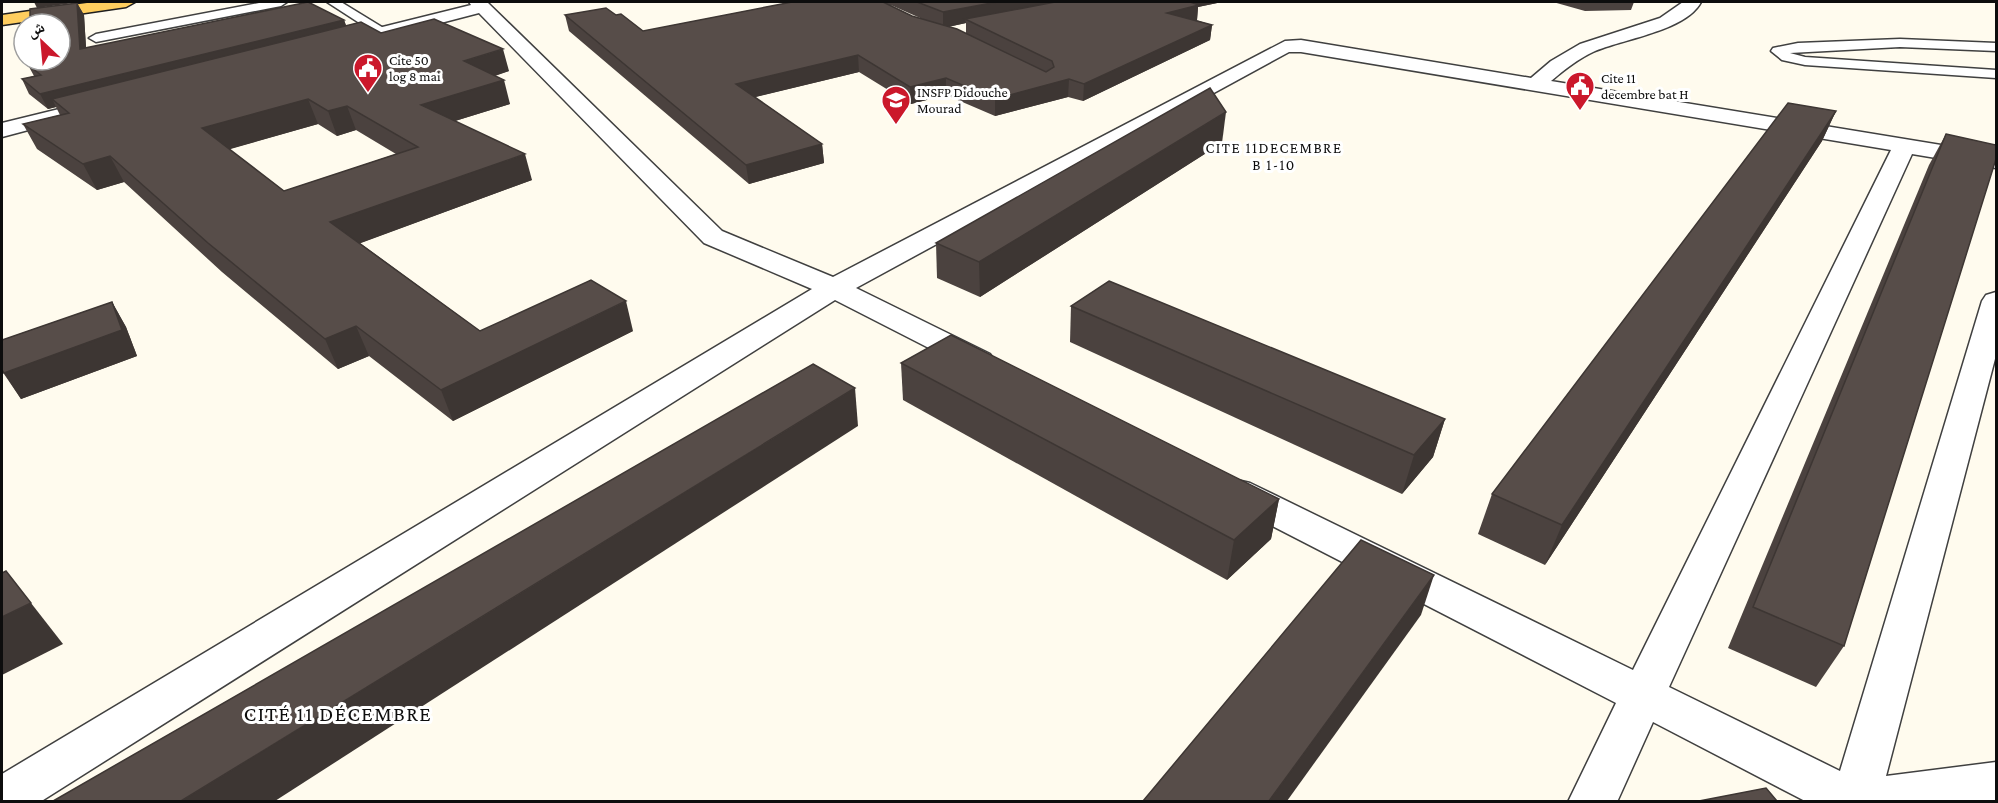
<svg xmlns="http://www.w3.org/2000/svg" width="1998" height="803" font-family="'Crimson Pro','Noto Naskh Arabic',serif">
<rect width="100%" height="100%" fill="#fffbee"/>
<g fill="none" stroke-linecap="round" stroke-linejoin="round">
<g stroke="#404040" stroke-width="3">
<g id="service">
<polygon points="264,2 287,2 281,6 96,42 89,38 96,34"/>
<polygon points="327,2 341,2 390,32 383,36 378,35"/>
<polygon points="1900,39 1996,43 1996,51 1900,47 1790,53 1805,57 1996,70 1996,78 1805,65 1782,60 1771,51 1773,48 1798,43"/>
</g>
</g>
<g stroke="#404040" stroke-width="3">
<g id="minor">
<path d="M469,2H487L722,231L833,277L1285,41L1301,40L1531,78L1551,61L1580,44L1660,18L1683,2H1701C1686,31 1622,39 1593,52C1578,59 1564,70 1551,81L1996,154V168L1912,154L1669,687L1840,771L1982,301L1986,295L1996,292V355L1886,776L1996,762V802H1807L1653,722L1617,802H1568L1616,703L1224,501L1219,492L1224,483L1237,480L1250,483L1633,670L1891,150L1301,52H1289L856,288L990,354L995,361L990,368L979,370L968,368L835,300L40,802H2V774L812,289L704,243L479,13L337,50L328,44L330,40L471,5Z"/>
<polygon points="104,98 111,100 115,104 111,108 2,137 2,123"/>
</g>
</g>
<g stroke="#1e1e1e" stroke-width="3">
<polygon id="primary" points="94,2 135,2 126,7 2,25 2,15"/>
</g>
<use href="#service" fill="#fff" fill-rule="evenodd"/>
<use href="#minor" fill="#fff" fill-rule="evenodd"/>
<use href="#primary" fill="#ffce5e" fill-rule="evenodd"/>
</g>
<g fill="#4b423f" fill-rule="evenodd">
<path d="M792,2H1222L1198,7L1197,20H1196L1212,25L1210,40L1083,101L1068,97L995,116L946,95L911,104L859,72L755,97L822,144L824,163L749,184L569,31L565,15H616L643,31ZM890,5L893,6L927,21L912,16ZM966,23V34L948,27Z"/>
<polygon points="1553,2 1634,2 1631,10 1585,11"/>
<path d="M77,3L84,15L86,48L344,20L346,26L381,33L509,71L495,76L510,104L455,121L532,180L360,243L480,331H633L453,421L369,356L338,369L222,272L124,182L97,190L37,149L23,124L60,115L56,107L48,109L29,94L22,79L34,76L28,65ZM318,124L337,136L356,130L396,154L284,191L229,149Z"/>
<polygon points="1836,111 1822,141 1545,565 1478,534 1492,494"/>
<polygon points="1946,134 1844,646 1816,687 1728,648 1929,165"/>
<polygon points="1222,143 980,297 937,278 936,243"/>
<polygon points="112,302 126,327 137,356 21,399 2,371 2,340"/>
<polygon points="1071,306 1445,419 1433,457 1402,494 1070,342"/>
<polygon points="901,363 1279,499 1271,539 1227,580 903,400"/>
</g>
<g fill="#3d3633">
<polygon points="34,2 81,2 37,8"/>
<polygon points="997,2 1070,2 965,19 966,23 943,28 943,12"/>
<polygon points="1178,2 1222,2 1198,7 1197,20 1166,28 1167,13"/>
<polygon points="77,3 84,15 87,63 80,49"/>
<polygon points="344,20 349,33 52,99 56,107 48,109 40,94"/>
<polygon points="1212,25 1210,40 1083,101 1084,84"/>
<polygon points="503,49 509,71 471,83 464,61"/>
<polygon points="858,55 859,72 739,101 736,84"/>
<polygon points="946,78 946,95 911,104 910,87"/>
<polygon points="1069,79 1068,97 995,116 995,99"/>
<polygon points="504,80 510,104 429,129 421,105"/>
<polygon points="308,99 318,124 213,154 202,128"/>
<polygon points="347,106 356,130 337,136 328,111"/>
<polygon points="1836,111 1822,141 1545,565 1562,525"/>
<polygon points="1226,112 1222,143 980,297 979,262"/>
<polygon points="822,144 824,163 749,184 746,165"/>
<polygon points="525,154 532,180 342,250 330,222"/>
<polygon points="110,156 124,182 97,190 83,164"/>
<polygon points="626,301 633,331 453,421 441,390"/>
<polygon points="112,302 126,327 137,356 21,399 4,373"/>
<polygon points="356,326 369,356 338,369 325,339"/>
<polygon points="855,388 858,426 275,801 181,801"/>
<polygon points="1445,419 1433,457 1402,494 1414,455"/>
<polygon points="1279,499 1271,539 1227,580 1234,540"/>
<polygon points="1434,575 1421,615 1287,801 1269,801"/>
<polygon points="31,603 63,644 2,675 2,617"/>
</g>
<g fill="#574d49" stroke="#3d3633" stroke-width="1.5" fill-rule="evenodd">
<polygon points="308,2 344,20 40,94 22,79 41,75 28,65 28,60 60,60 60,24 30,24 30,9 77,3 80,49"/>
<polygon points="792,2 883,2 912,16 957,29 1046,72 1054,67 1052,61 965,19 1055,2 1190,2 1199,5 1167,13 1212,25 1084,84 1069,79 995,99 946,78 910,87 858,55 736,84 822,144 746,165 565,15 606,8 616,15 621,14 643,31"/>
<polygon points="917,2 997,2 943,12"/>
<path d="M434,19L503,49L464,61L504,80L421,105L525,154L330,222L480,331L591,280L626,301L441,390L356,326L325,339L208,243L110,156L83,164L23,124L69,113L52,99L361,22L381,33ZM308,99L328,111L347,106L418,147L284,191L202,128Z"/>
<polygon points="1210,88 1226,112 979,262 936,243"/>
<polygon points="1788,103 1836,111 1562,525 1492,494"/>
<polygon points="1946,134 1996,145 1996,159 1844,646 1753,607"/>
<polygon points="1109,281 1445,419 1414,455 1071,306"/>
<polygon points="112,302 122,330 4,373 2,370 2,340"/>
<polygon points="951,335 1279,499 1234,540 901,363"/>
<polygon points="813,364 855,388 181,801 53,801"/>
<polygon points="1361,540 1434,575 1269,801 1143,801"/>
<polygon points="6,571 31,603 2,617 2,573"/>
<polygon points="1766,788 1777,801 1699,801"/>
</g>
<defs>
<g id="civic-pin" transform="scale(1.5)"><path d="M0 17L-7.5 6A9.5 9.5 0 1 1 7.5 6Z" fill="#cb182b" stroke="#fff"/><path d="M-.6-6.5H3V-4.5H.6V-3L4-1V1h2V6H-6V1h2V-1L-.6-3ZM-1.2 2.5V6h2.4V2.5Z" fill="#fff"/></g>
<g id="university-pin" transform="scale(1.5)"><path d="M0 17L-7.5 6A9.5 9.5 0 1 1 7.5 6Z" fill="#cb182b" stroke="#fff"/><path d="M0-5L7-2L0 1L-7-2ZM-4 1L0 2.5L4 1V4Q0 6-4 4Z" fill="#fff"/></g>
</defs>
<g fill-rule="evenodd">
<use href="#civic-pin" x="368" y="68"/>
<use href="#civic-pin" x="1580" y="86"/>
<use href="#university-pin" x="896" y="100"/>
</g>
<g text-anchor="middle" stroke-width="6" stroke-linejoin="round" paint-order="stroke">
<g font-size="14" fill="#0d0d0d" stroke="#fff" text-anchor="start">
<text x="389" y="65">Cite 50<tspan x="389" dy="16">log 8 mai</tspan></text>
<text x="1601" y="83">Cite 11<tspan x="1601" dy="16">decembre bat H</tspan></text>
<text x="917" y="97">INSFP Didouche<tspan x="917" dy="16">Mourad</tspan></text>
</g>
<g font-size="15" letter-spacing="1.5" fill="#0d0d0d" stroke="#fff">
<text x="1274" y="153">CITE 11DECEMBRE<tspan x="1274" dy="17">B 1-10</tspan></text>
</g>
<g font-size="21" letter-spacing="1.5" fill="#0d0d0d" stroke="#fff">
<text x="338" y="721">CITÉ 11 DÉCEMBRE</text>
</g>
</g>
<rect width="1998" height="803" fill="none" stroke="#0d0d0d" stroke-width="6"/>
<g transform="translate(42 42) rotate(334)"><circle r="28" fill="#ffffff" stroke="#9e9e9e" stroke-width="1.5"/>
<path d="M0-4.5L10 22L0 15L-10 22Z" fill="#cb182b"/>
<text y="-9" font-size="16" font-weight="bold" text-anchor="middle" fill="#0d0d0d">ش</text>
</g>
</svg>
